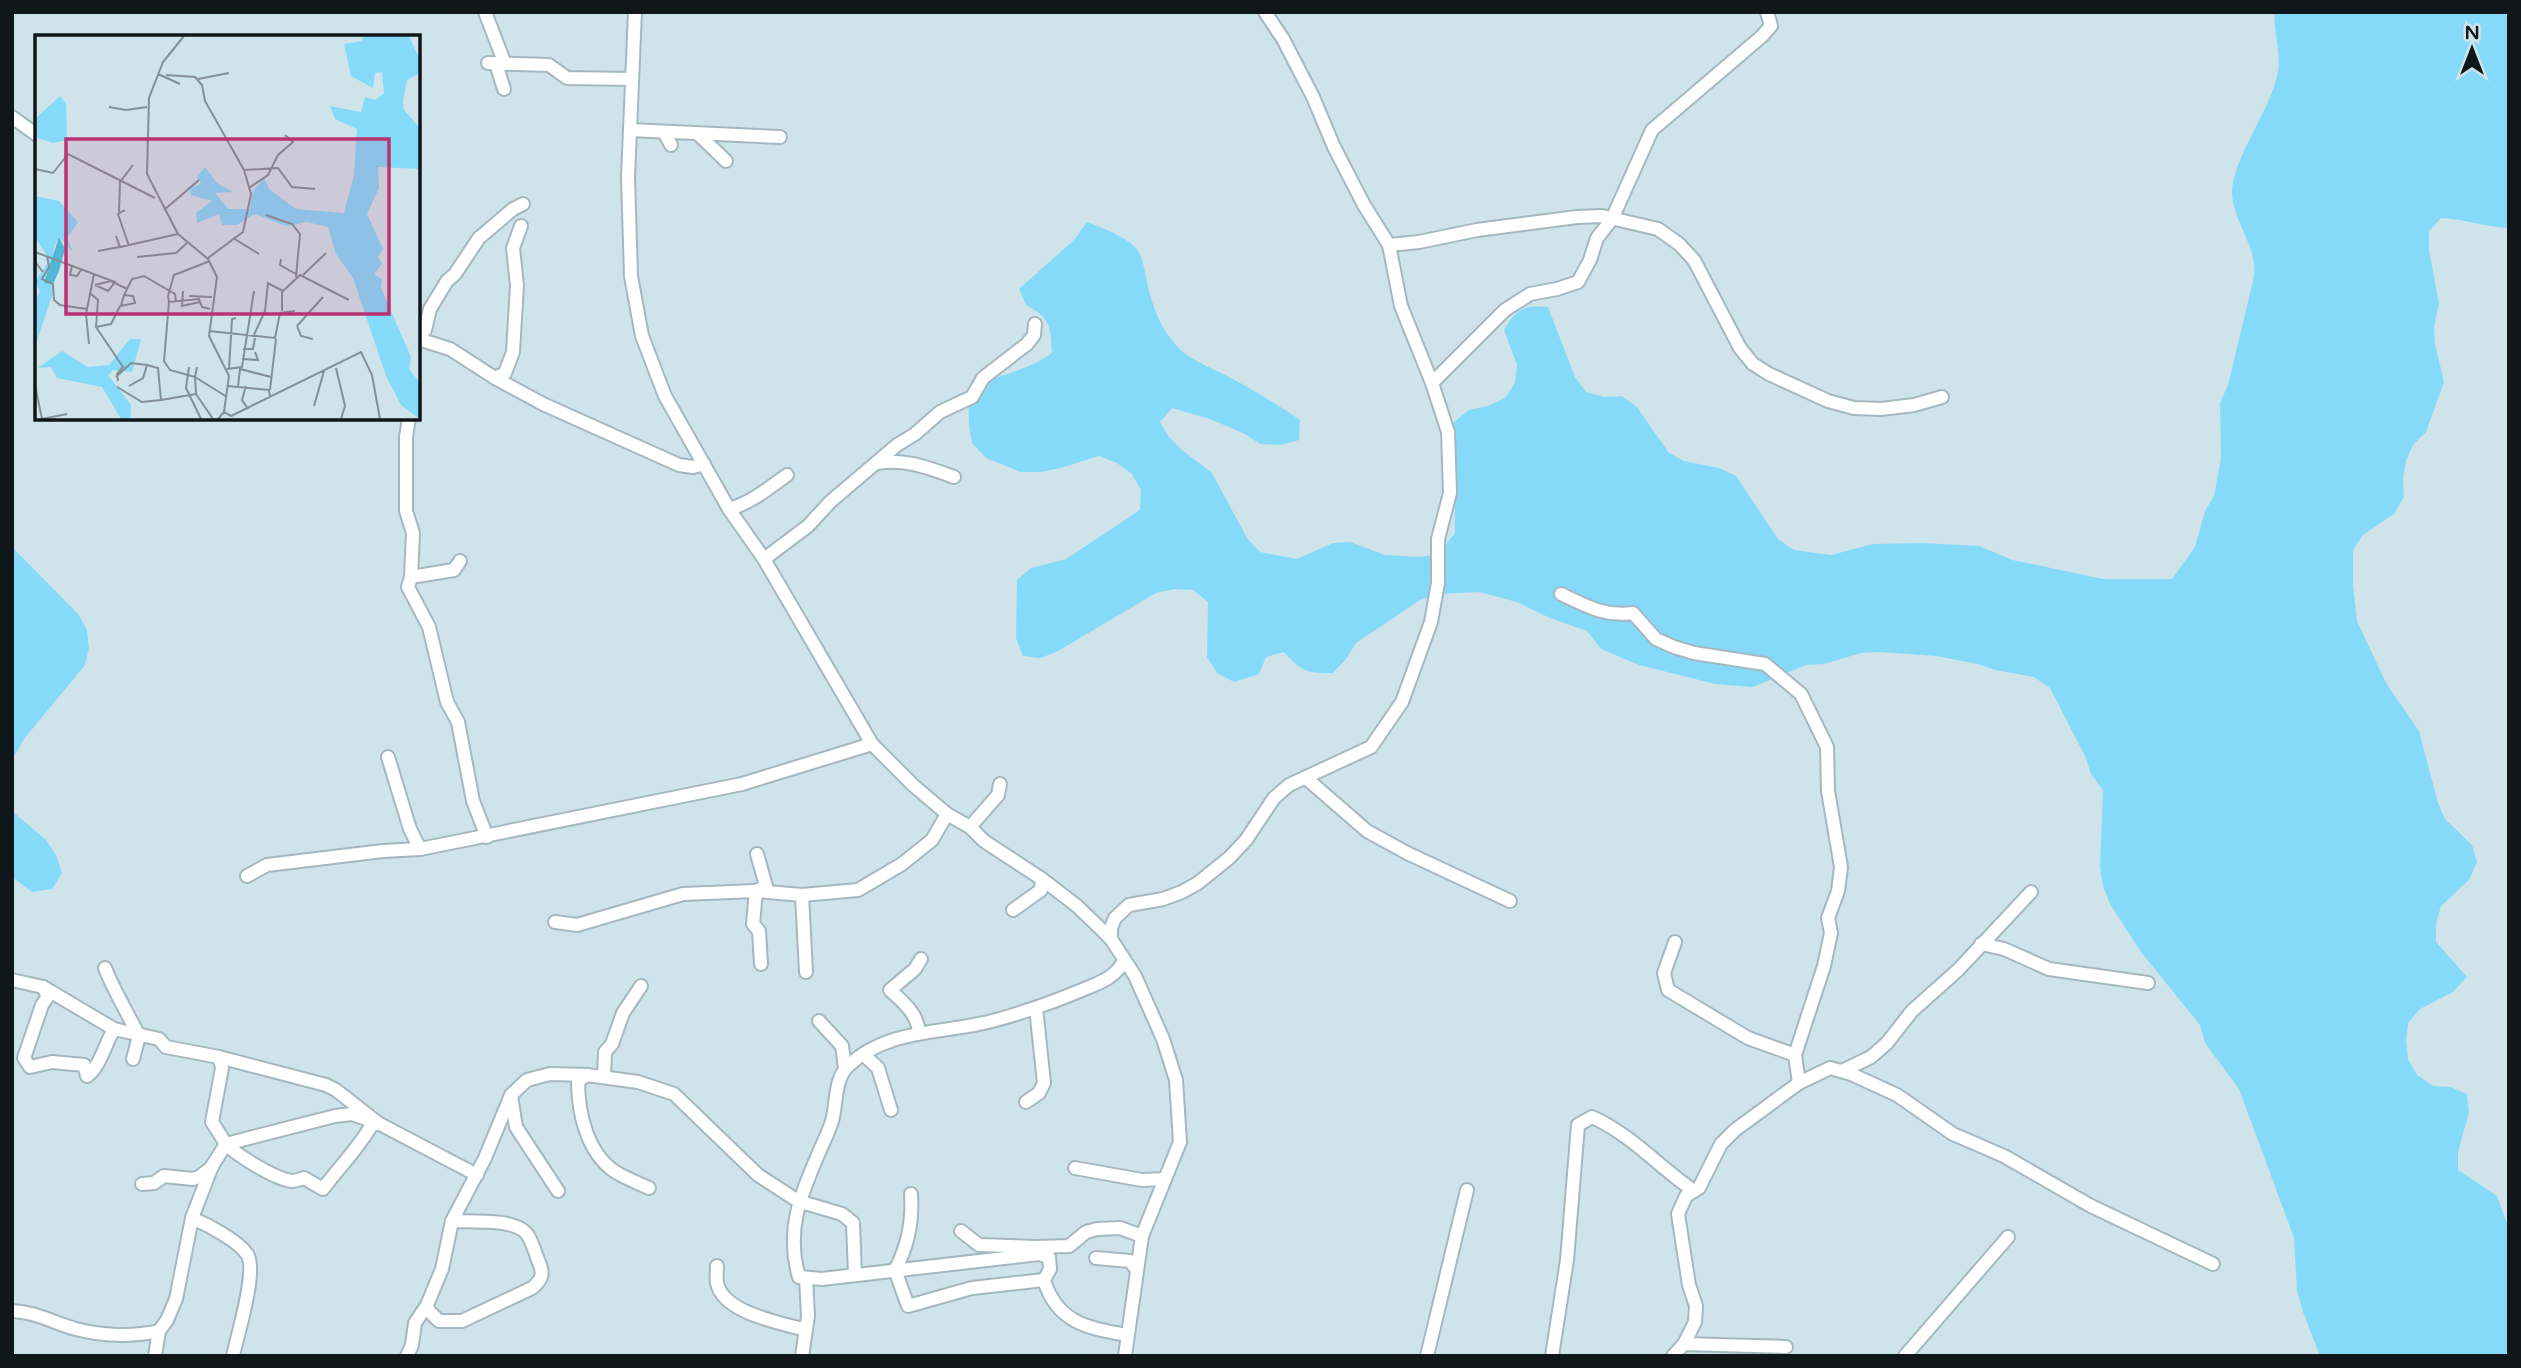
<svg xmlns="http://www.w3.org/2000/svg" width="2521" height="1368" font-family="'Varela Round',sans-serif">
<rect width="100%" height="100%" fill="#cfe3ea"/>
<g fill="#86daf9">
<path d="M2274,12H2509V228C2485,227 2464,219 2441,218L2429,231V250L2439,304L2434,326L2435,344L2444,382L2426,432L2413,445L2406,461L2403,479L2404,497L2394,514L2363,535L2353,550V586L2357,621L2386,683L2419,731L2438,803L2445,819L2472,845L2477,862L2469,880L2441,906L2436,924V942L2467,977L2453,992L2420,1009L2408,1023L2406,1041L2408,1059L2417,1075L2433,1086L2450,1087L2467,1094L2469,1112L2458,1152V1170L2497,1196L2509,1229V1356H2320L2303,1312L2297,1291L2294,1238L2239,1089L2205,1043L2200,1025L2141,952L2110,904L2103,886L2100,867L2103,790L2091,774L2085,756L2050,688L2034,677L1995,670L1978,664L1936,656L1879,652L1861,653L1824,664L1806,665L1753,687L1715,684L1639,665L1601,649L1587,631L1550,618L1517,602L1479,592L1438,594L1420,600L1356,643L1346,659L1333,673C1308,674 1301,671 1284,652L1266,657L1259,674L1234,682L1217,673L1207,657L1208,602L1193,590L1175,589L1156,593L1058,651L1041,658L1023,656L1016,638L1017,580L1031,568L1066,559L1140,510L1141,490L1132,474L1117,463L1099,456L1060,468L1041,472H1021L986,458L972,443L969,425L968,388C996,375 1026,372 1052,353C1050,326 1051,318 1026,305L1019,289L1075,239L1087,222C1102,228 1123,235 1135,247C1144,257 1144,270 1147,282C1152,305 1160,328 1176,345C1188,359 1205,365 1221,373C1249,387 1275,403 1300,420L1299,440L1281,445L1260,444L1245,434L1210,419L1172,408L1160,422L1169,437L1182,450L1212,473L1247,538L1260,552L1297,559L1333,543L1350,542L1385,555L1420,557L1438,554L1455,533L1454,422L1469,410L1488,406L1505,398L1515,383L1517,365L1504,330C1516,309 1523,305 1548,307L1575,377L1586,392L1604,397L1622,396L1637,407L1669,453L1684,461L1719,468L1736,476L1778,539L1794,550L1831,555L1873,544L1923,543L1979,546L2013,560L2103,579H2172L2195,547L2205,511L2214,496L2221,458L2220,403L2228,385L2253,281C2254,276 2255,270 2254,265C2252,240 2233,219 2232,193C2232,159 2271,110 2278,72C2281,52 2274,32 2274,12Z"/>
<polygon points="12,547 78,614 87,630 89,648 85,665 24,739 12,760"/>
<polygon points="12,811 46,840 56,855 62,873 52,889 32,892 12,877"/>
</g>
<g fill="none" stroke-linecap="round" stroke-linejoin="round">
<g stroke="#a5b8bf" stroke-width="16">
<g id="minor">
<polyline points="485,12 505,64"/>
<polyline points="635,12 628,177 631,276 642,336 665,396 729,509 764,559 872,744 913,785 947,814 970,827 984,841 1042,879 1077,906 1101,929 1111,939 1135,976 1163,1039 1176,1080 1180,1142 1142,1236 1125,1356"/>
<polyline points="488,63 549,65 567,78 632,79"/>
<polyline points="496,64 504,89"/>
<polyline points="12,117 37,135"/>
<polyline points="630,130 780,137"/>
<polyline points="664,132 671,145"/>
<polyline points="697,133 726,161"/>
<polyline points="1389,245 1419,242 1477,230 1577,217 1602,216 1658,229 1679,244 1694,260 1740,348 1753,364 1769,374 1828,401 1854,408 1881,409 1914,405 1942,397"/>
<polyline points="418,338 425,330 430,309 447,281 455,274 479,238 513,209 523,204"/>
<polyline points="418,339 450,349 495,378 543,404 679,465 693,467 704,464"/>
<polyline points="495,378 505,373 513,352 517,285 513,248 521,226"/>
<polyline points="1432,383 1505,310 1530,294 1557,289 1578,282 1590,260 1597,238 1612,219 1652,130 1761,37 1771,26 1767,12"/>
<polyline points="409,418 406,437 406,511 413,533 411,577"/>
<path d="M877,463C904,458 929,468 954,477"/>
<path d="M729,509C751,503 769,488 787,475"/>
<polyline points="764,559 808,526 830,502 897,445 915,434 940,412 972,397 983,378 1027,344 1034,335 1035,324"/>
<polyline points="460,561 454,570 411,577 408,587 429,627 447,702 458,722 473,801 487,837"/>
<path d="M1561,594C1586,606 1605,617 1633,613L1656,639L1674,647L1694,653L1765,664L1801,694L1827,747L1828,791L1841,867L1838,891L1828,918L1831,933L1824,966L1795,1055L1799,1083"/>
<polyline points="388,757 410,829 420,849 742,784 872,744"/>
<polyline points="1306,778 1367,831 1407,853 1510,901"/>
<polyline points="970,827 998,795 1000,784"/>
<polyline points="757,854 766,886 756,891 753,924 759,931 761,964"/>
<polyline points="247,876 267,865 383,851 420,849"/>
<polyline points="802,895 806,972"/>
<polyline points="1013,910 1041,890 1042,879"/>
<polyline points="555,922 577,925 683,894 756,891 802,895 858,890 902,864 932,840 947,814"/>
<polyline points="1111,939 1111,928 1115,918 1129,905 1163,899 1182,892 1198,883 1229,858 1246,840 1274,798 1289,785 1371,747 1402,702 1431,622 1438,583 1438,539 1450,493 1448,432 1432,383 1401,306 1389,245 1364,205 1334,147 1313,97 1283,39 1265,12"/>
<polyline points="1675,942 1664,973 1668,990 1748,1038 1795,1055"/>
<polyline points="1981,944 2004,949 2049,969 2148,983"/>
<path d="M1124,960C1117,977 1099,983 1082,990C1053,1002 1023,1013 992,1021C944,1034 887,1028 848,1066C834,1079 837,1104 832,1121C829,1131 824,1141 820,1150C801,1195 785,1229 799,1277L822,1279L1039,1254L1049,1257L1050,1269L1044,1280C1057,1323 1088,1328 1127,1335"/>
<path d="M105,968C114,991 128,1014 139,1036L133,1059"/>
<path d="M12,980L43,987L114,1029L159,1039L166,1047L219,1057L326,1085L336,1090L378,1123L371,1126C358,1149 339,1167 323,1189L304,1178C301,1179 295,1181 292,1181C275,1179 238,1156 226,1144L335,1116L352,1114L378,1123L477,1175"/>
<path d="M43,987L48,996L42,1005L24,1058L30,1067L52,1062L84,1065L87,1076C100,1067 105,1044 114,1029"/>
<polyline points="819,1021 842,1046 845,1068"/>
<path d="M919,1033C918,1014 903,1002 890,990L915,969L921,959"/>
<polyline points="863,1054 878,1068 891,1110"/>
<polyline points="1842,1071 1871,1057 1887,1043 1912,1011 1958,970 2031,892"/>
<path d="M587,1075L578,1081C578,1113 587,1152 614,1171C625,1178 638,1183 649,1188"/>
<polyline points="604,1077 605,1052 612,1044 623,1013 641,986"/>
<polyline points="511,1096 516,1127 558,1191"/>
<polyline points="1026,1102 1039,1093 1044,1083 1036,1008"/>
<polyline points="1075,1168 1142,1180 1165,1179"/>
<polyline points="142,1184 154,1183 164,1176 193,1179 199,1177 212,1167"/>
<path d="M911,1194C913,1222 908,1246 895,1270L908,1306L972,1288L1044,1280"/>
<path d="M192,1218C208,1225 237,1240 247,1254C258,1270 237,1336 233,1356"/>
<path d="M452,1221C471,1222 515,1218 527,1234C532,1241 535,1252 538,1260C544,1273 543,1279 532,1288L462,1321H439L429,1311L427,1305L442,1269L452,1221L485,1158L511,1095L527,1080L550,1074L587,1075L638,1082L674,1094L758,1175L798,1201L842,1214L853,1223L855,1274"/>
<polyline points="961,1231 979,1245 1036,1247 1069,1246 1086,1232 1097,1229 1120,1228 1142,1236"/>
<polyline points="1096,1258 1130,1261 1137,1270"/>
<path d="M717,1266C717,1271 716,1277 717,1283C723,1313 781,1323 806,1330"/>
<path d="M12,1311C37,1312 53,1323 76,1329C102,1336 133,1337 159,1331"/>
<polyline points="1684,1344 1695,1322 1696,1306 1689,1285 1678,1214 1686,1196 1699,1188 1721,1144 1735,1130 1799,1083 1830,1068 1851,1074 1897,1095 1953,1134 2004,1156 2091,1206 2213,1264"/>
<polyline points="155,1356 159,1331 167,1320 176,1299 192,1218 212,1166 226,1144 212,1122 222,1068 219,1057"/>
<polyline points="407,1356 412,1345 415,1323 427,1305"/>
<polyline points="802,1356 808,1316 806,1278"/>
<polyline points="1427,1356 1467,1190"/>
<path d="M1552,1356L1567,1260L1578,1125L1592,1117C1632,1135 1659,1167 1694,1191"/>
<polyline points="1673,1356 1684,1344 1786,1347"/>
<polyline points="1905,1356 2008,1237"/>
</g>
</g>
<use href="#minor" stroke="#fff" stroke-width="12"/>
</g>
<g transform="translate(35 35)">
<rect width="385" height="385" fill="#cfe3ea"/>
<path d="M328,1H374L385,25V38L372,45L368,66L369,75L385,93V134L343,132L344,153L332,179L348,214L343,222L347,229L339,239L347,244L346,253L376,322L374,334L385,348V384L366,370L351,341L318,243L301,219L293,192L272,187L251,191L220,179L202,190H187L184,179L162,188L161,178L177,166L156,160L155,153L166,149L162,141L170,132L182,148L198,157L180,158L193,174H215L217,158L229,143L234,154L261,174L309,178L319,140L322,94L300,84L295,71L326,77L330,62L340,65L349,58L347,37L340,38L338,53L316,41L309,9L327,6ZM25,61L31,68L32,105L18,108L0,102V84ZM0,161L24,166L43,187L32,203L38,217L24,202L19,212L17,230L8,246L18,249V257L0,312V265L5,257L0,246L15,225L0,202ZM95,304H106L97,337L78,335L73,340L96,370L95,384H86L67,352L22,343L16,332L3,333L27,316L53,332L74,330Z" fill="#86daf9"/>
<path d="M24,202L30,214L24,236L18,249L9,248Z" fill="#53b6d7"/>
<path fill="none" stroke="#839197" stroke-width="2" d="M149,1L128,27L114,63L112,139L143,199L173,224L182,242L174,301L194,341L189,377L183,384M123,39L145,49M131,40L160,42L167,50L170,66L209,135L216,159L208,197L173,223M163,44L194,38M74,72L91,75L112,72M0,134L18,138L33,119L120,163M209,135L243,133L257,152L280,154M214,153L233,140L243,120L258,107L250,100M90,175L83,179L94,211M129,175L164,145M84,177L85,147L98,130M231,180L257,189L265,199L261,242M81,201L85,212L143,199M198,203L224,219M63,216L85,212M0,217L80,247L73,256L60,250M1,217V228L8,237M12,221L14,232L7,244L18,249L19,265L25,270L52,274M102,222L141,218L152,208M246,224L245,230L261,239M175,226L139,240L133,261L134,267L164,264L167,272L175,274M37,231L35,240L42,241L46,235M268,240L291,218M60,250L76,246L92,254M148,256L147,271L165,267M56,259L63,265L61,292M89,260L98,261L100,268L86,271L89,260L97,244L109,241L140,259L141,267M154,261L177,262M134,267L129,326L135,335L160,342L162,332M247,276V257L265,240L314,265M262,291L288,262M262,291L266,301L278,304M174,296L240,303L245,278L260,276M218,302L230,276L233,248L248,256M54,309L51,279L59,239M208,314H218L220,303M207,324L223,325L220,317M154,332L151,353L166,384M301,333L310,371L306,384M192,334L207,332L219,256M194,334L197,284L201,283M81,342L96,328L112,330M83,346L82,339L88,332L61,292L76,289L85,271M0,350L7,384M94,351L108,343L112,330L123,333L126,365L161,359M193,351L234,355L235,363M203,351L205,334L236,342M211,351L207,365L213,374M82,352L107,367L126,365M235,355L241,304M279,371L289,336M189,377L196,381L326,317L337,340L345,384M7,384L32,379M178,384L161,359L160,342L192,362"/>
<path fill="#b93374" fill-opacity="0.15" stroke="#b93374" stroke-width="3.5" d="M31,104H354V279H31Z"/>
<rect width="385" height="385" fill="none" stroke="#10171a" stroke-width="3.5"/>
</g>
<rect width="2521" height="1368" fill="none" stroke="#10171a" stroke-width="28"/>
<g transform="translate(2472 49)" stroke="#cfe3ea" stroke-width="5" paint-order="stroke">
<path d="M0-5L12 26L0 18L-12 26Z" fill="#10171a"/>
<text y="-10" font-size="19" font-weight="bold" text-anchor="middle" fill="#10171a">N</text>
</g>
</svg>
